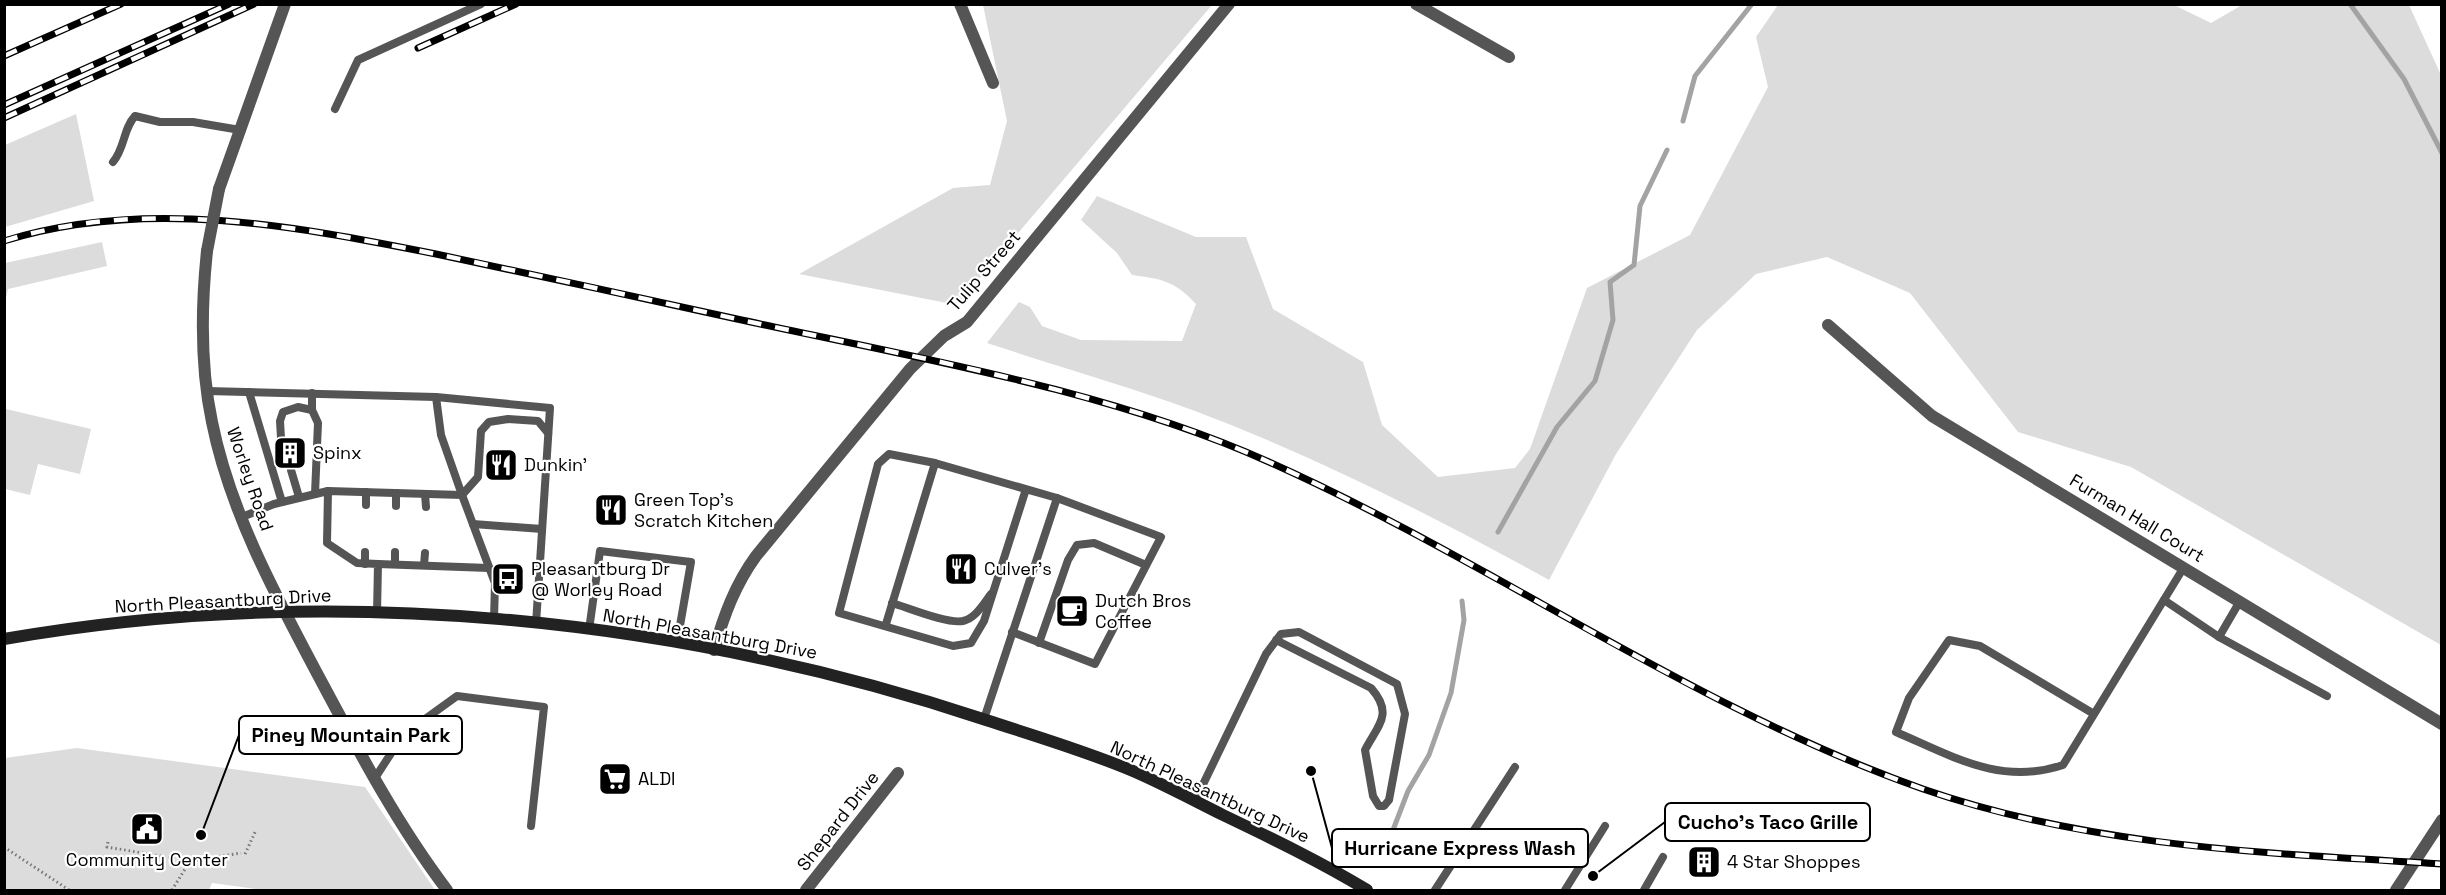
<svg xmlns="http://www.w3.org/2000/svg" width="2446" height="895" font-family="'Space Grotesk',sans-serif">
<rect width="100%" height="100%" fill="#fff"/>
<g fill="#dcdcdc">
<polygon points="983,5 1212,5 957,305 799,274 953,188 990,185 1007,121"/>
<path d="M2174,5L2211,23L2242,5H2409L2441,75V645L2131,467L2018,432L1910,293L1827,257L1756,274L1697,330L1616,454L1549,580C1435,517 1317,457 1195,411C1127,386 1056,366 987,343L1019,302L1030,307L1042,326L1081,340L1182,341L1196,304C1175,281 1162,279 1132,275L1117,253L1081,220L1097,196L1196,237H1246L1273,309L1363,362L1382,425L1438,477L1515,468L1530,449L1587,288L1690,235L1768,87L1756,37L1778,5Z"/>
<polygon points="76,114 94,201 5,227 5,145"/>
<polygon points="102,242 107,266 8,289 5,302 5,263"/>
<polygon points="6,409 91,429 80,474 38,464 30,495 5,489"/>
<polygon points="77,748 365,787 435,890 263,890 212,883 209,890 5,890 5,758"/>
</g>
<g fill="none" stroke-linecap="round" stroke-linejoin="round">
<g stroke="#a3a3a3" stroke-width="5">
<polyline points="2350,4 2404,79 2442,153"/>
<polyline points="1683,121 1695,76 1752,4"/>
<polyline points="1498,532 1557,427 1595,381 1613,320 1610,282 1634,265 1640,206 1667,150"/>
<polyline points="1393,830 1408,791 1429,755 1451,693 1464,620 1462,601"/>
</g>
<g stroke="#777" stroke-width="3" stroke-dasharray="1.5 3" stroke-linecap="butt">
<polyline points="108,842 107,847 190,861"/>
<polyline points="4,847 69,890"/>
<polyline points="245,854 256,830"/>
<polyline points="172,890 190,861 241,853"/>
</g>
<g stroke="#555" stroke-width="8">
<polyline points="335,109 358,60 481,4"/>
<path d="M113,162C125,148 123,129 135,116L160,122H193L240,130"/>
<polyline points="207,391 436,397 441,435 462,495 478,477 481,431 489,422 508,419 538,421 548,433"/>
<polyline points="249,392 282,502"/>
<polyline points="312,393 312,410"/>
<polyline points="436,397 550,408 536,624"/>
<polyline points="281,438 280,421 283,412 298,407 312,410 318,423 315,494"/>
<polyline points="291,470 299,497"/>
<polyline points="366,492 366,505"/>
<polyline points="425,494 426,507"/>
<polyline points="396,506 396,493"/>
<polyline points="242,517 274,504 328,491"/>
<polyline points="473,524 542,529"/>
<polyline points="365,564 365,552"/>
<polyline points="378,564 489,568"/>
<polyline points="395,564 395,552"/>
<polyline points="424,565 425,553"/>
<polyline points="2164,600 2219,637"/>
<polyline points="2240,601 2219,637 2327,696"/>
<path d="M892,603C909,608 947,624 963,621C976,618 984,603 991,594"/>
<polyline points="377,613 378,564 357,563 327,543 328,491 462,495 495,583 494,620"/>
<polyline points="886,624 935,463"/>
<polyline points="589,630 600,551 691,562 677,643"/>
<polyline points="1012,632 1095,664 1161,537 1057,498"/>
<polyline points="1039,643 1068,560 1077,545 1094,543 1146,565"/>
<path d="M2094,714L1980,646L1949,640L1909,698L1896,732C1952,756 2001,786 2063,765L2184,567"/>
<polyline points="984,719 1057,498 935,463 889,454 878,464 839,613 953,646 971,643 984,621 1026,489"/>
<polyline points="375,778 403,735 457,696 544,707 531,826"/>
<path d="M1195,801L1266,654L1281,634L1299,632L1397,684L1405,714L1389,800L1384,806H1379L1373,796L1365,750C1378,725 1394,714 1371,688L1276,640"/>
<polyline points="1435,890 1515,767"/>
<polyline points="1565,890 1605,826"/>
<polyline points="1644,890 1663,857"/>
</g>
<g stroke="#555" stroke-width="12">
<polyline points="960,4 993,83"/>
<polyline points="1416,4 1509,57"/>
<polyline points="219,189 285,4"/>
<path d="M207,251C201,308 200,365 212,422C230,512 276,596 319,677C358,750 397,824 447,890"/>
<polyline points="1828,325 1932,416 2442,724"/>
<path d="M714,650C724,615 735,585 756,556L910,369L944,336L967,322L1229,4"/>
<polyline points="806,890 898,773"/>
<polyline points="2396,890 2442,820"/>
</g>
<path stroke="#222" stroke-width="12" d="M4,639C330,582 673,616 986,720C1035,736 1086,751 1133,771C1163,784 1193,800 1223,815C1271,838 1321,862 1367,890"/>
<g stroke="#000" stroke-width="7">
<g id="rail">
<polyline points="418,48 516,4"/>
<polyline points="4,56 121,4"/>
<polyline points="4,105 229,4"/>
<polyline points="4,118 254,4"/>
<path d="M4,241C145,197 295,226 436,254C536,275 637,297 737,319C911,357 1107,389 1269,462C1491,561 1693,708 1923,789C2090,847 2266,853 2442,864"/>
</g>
</g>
<use href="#rail" stroke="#fff" stroke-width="4.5" stroke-dasharray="14" stroke-linecap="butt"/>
<polyline stroke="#555" stroke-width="12" points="207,251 219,189"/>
</g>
<defs>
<g id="building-square" transform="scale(1.725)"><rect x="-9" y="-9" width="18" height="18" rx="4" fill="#000" stroke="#fff"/><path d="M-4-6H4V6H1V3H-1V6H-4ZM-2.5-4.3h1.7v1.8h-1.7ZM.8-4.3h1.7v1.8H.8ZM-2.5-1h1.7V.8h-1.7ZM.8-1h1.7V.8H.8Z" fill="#fff"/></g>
<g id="restaurant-square" transform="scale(1.725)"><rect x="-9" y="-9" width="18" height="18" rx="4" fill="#000" stroke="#fff"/><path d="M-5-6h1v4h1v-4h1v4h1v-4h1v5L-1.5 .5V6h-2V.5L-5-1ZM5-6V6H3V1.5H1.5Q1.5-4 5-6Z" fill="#fff"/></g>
<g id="bus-square" transform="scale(1.725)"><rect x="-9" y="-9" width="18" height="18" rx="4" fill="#000" stroke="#fff"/><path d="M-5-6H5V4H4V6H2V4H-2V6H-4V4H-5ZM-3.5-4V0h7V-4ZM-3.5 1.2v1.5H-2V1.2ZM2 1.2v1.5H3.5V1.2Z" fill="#fff"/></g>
<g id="cafe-square" transform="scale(1.725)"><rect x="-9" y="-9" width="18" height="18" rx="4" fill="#000" stroke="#fff"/><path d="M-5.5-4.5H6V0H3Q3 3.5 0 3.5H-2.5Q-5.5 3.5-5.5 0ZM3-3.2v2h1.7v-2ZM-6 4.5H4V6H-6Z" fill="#fff"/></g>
<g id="supermarket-square" transform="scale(1.725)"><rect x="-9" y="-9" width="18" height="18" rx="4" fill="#000" stroke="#fff"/><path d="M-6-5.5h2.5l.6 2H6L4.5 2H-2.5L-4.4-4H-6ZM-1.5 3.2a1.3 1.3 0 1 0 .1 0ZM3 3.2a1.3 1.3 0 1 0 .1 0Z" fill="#fff"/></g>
<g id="civic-square" transform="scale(1.725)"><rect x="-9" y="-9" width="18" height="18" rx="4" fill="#000" stroke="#fff"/><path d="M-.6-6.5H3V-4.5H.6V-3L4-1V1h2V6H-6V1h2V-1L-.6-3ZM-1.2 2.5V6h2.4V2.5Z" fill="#fff"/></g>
</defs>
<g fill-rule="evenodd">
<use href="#building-square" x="290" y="453"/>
<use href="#restaurant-square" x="501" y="465"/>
<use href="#restaurant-square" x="611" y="510"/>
<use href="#restaurant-square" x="961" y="569"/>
<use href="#bus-square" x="508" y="579"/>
<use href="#cafe-square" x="1072" y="611"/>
<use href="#supermarket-square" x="615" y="779"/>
<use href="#civic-square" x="147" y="829"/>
<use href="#building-square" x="1704" y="862"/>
</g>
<g text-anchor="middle" stroke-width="4.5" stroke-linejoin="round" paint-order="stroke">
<g font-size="18" fill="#000" stroke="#fff">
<text transform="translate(984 271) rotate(-49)" y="6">Tulip Street</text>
<text transform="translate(250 479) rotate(71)" y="6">Worley Road</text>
<text transform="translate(2137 518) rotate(31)" y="6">Furman Hall Court</text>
<text transform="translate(223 601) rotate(-3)" y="6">North Pleasantburg Drive</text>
<text transform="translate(710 634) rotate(10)" y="6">North Pleasantburg Drive</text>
<text transform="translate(1210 792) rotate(25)" y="6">North Pleasantburg Drive</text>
<text transform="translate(838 821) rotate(-52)" y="6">Shepard Drive</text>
</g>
<g font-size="18" fill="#000" stroke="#fff" text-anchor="start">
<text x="313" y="459">Spinx</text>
<text x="524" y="471">Dunkin'</text>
<text x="634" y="506">Green Top's<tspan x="634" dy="21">Scratch Kitchen</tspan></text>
<text x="531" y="575">Pleasantburg Dr<tspan x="531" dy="21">@ Worley Road</tspan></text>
<text x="984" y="575">Culver's</text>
<text x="1095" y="607">Dutch Bros<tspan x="1095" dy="21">Coffee</tspan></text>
<text x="638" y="785">ALDI</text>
<text x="147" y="866" text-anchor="middle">Community Center</text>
<text x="1727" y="868">4 Star Shoppes</text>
</g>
</g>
<path fill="none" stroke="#000" stroke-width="2" d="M201 835L239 735M1593 876L1665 822M1311 771L1332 848"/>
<g fill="#000" stroke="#fff" stroke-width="2">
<circle cx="201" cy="835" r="6"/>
<circle cx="1593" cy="876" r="6"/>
<circle cx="1311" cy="771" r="6"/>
</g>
<g fill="#fff" stroke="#000" stroke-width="2">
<rect x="239" y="716" width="223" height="38" rx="6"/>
<rect x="1665" y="803" width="205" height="38" rx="6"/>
<rect x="1332" y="829" width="256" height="38" rx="6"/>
</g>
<g font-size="20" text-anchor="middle" font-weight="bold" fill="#000">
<text x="351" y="742">Piney Mountain Park</text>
<text x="1768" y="829">Cucho’s Taco Grille</text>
<text x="1460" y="855">Hurricane Express Wash</text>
</g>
<rect width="2446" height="895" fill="none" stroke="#000000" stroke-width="12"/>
</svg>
